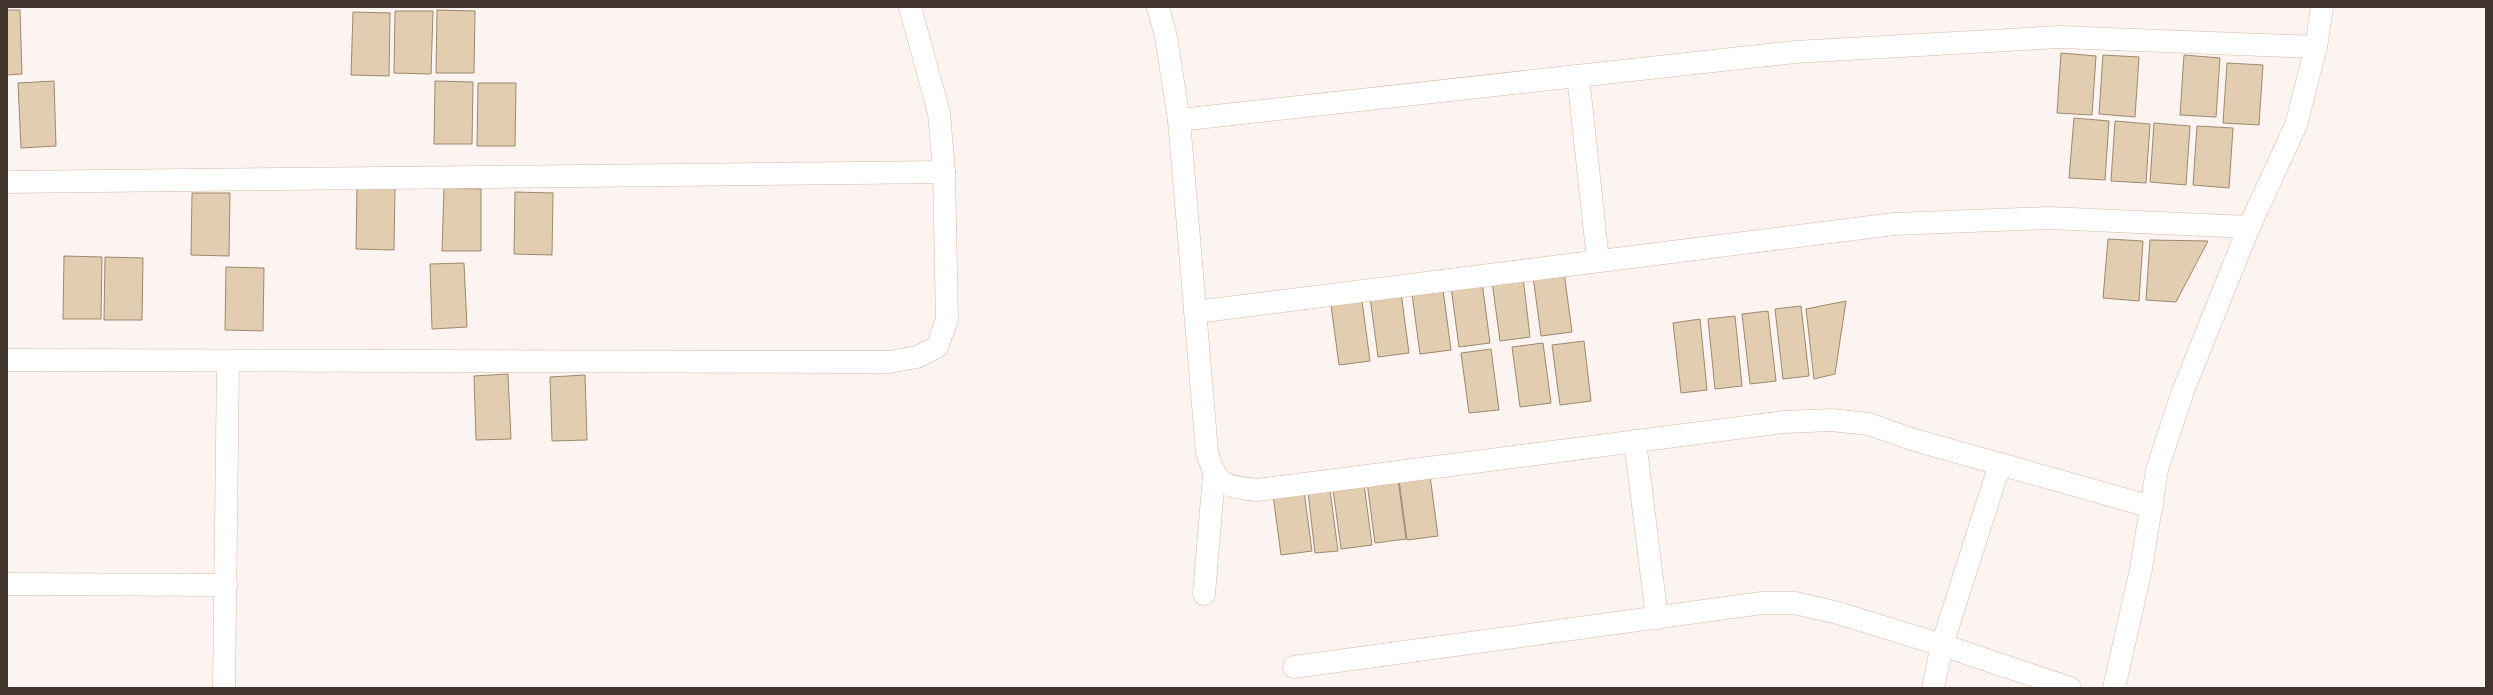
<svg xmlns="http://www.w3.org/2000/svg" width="2493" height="695" font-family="'Roboto Condensed',sans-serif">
<rect width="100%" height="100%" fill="#fcf4f1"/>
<g fill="#e3cdb0" stroke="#9d896d">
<polygon points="7,10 20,10 22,74 7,75"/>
<polygon points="437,10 475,11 474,73 436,73"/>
<polygon points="395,11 433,11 431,74 394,73"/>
<polygon points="353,12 390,13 389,76 351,75"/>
<polygon points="2061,53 2096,56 2092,115 2057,113"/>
<polygon points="2103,55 2139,57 2135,117 2099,114"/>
<polygon points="2184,55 2220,58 2216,117 2180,115"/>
<polygon points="2227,63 2263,65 2259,125 2223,123"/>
<polygon points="54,81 56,146 21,148 18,83"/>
<polygon points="435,81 473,82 472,144 434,144"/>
<polygon points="478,83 516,83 515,146 477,146"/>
<polygon points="2074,118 2109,121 2105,180 2069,178"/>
<polygon points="2115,121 2150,124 2146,183 2111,181"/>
<polygon points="2154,123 2190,126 2186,185 2150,182"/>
<polygon points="2197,126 2233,128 2229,188 2193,185"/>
<polygon points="357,186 395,187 394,250 356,249"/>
<polygon points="444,188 481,189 481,251 442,251"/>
<polygon points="515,192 553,193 552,255 514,254"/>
<polygon points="192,193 230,193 229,256 191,255"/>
<polygon points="2108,239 2143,241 2139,301 2103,298"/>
<polygon points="2150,240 2208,241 2176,302 2146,300"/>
<polygon points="64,256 102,257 101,319 63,319"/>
<polygon points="105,257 143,258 142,320 104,320"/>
<polygon points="464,263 467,327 432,329 430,264"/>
<polygon points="226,267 264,268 263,331 225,330"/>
<polygon points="1564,272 1572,332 1541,336 1533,276"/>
<polygon points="1523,277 1530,337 1500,341 1492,281"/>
<polygon points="1482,282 1490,343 1459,347 1451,287"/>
<polygon points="1443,290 1451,350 1420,354 1412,294"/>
<polygon points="1401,292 1409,353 1378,357 1370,297"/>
<polygon points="1362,301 1370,361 1339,365 1331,305"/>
<polygon points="1846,301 1835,374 1814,379 1806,309"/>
<polygon points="1801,306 1809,376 1783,379 1775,309"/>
<polygon points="1768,311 1776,381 1750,384 1742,314"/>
<polygon points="1735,316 1742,386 1715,389 1708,319"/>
<polygon points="1700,319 1707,390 1681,393 1673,323"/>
<polygon points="1584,341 1591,401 1560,405 1552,345"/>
<polygon points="1543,343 1551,403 1520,407 1512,347"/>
<polygon points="1491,349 1499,410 1469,413 1461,353"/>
<polygon points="508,374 511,439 476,440 474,376"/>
<polygon points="585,375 587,440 552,441 550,377"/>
<polygon points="1430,476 1438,536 1407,540 1399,480"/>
<polygon points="1398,479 1406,539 1375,543 1367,482"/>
<polygon points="1364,484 1372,545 1341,549 1333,489"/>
<polygon points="1330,490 1338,551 1315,553 1308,492"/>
<polygon points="1304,491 1312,551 1281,555 1273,495"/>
</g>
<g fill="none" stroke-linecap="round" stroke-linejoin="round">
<g stroke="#d9b7a6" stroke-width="23">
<g id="minor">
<path d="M1158,7L1166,37L1179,120L1207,452C1217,486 1223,486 1257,490L1784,422L1831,420L1869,424L1911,439L2152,507"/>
<polyline points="1578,76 1598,260"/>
<polyline points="1179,120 1795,52 2060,37 2316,47"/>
<polyline points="7,182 944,172"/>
<polyline points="1195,312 1894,224 2049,218 2249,227"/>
<polyline points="7,360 889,362 917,357 937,347 947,320 944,172 939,113 910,7"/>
<polyline points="1635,441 1657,618"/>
<polyline points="7,584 226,585"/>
<polyline points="1204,594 1214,475"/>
<polyline points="1294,667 1762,603 1795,603 1838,613 1942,645 2070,688"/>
<polyline points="224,688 228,362"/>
<polyline points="1933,688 1942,645 2000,464"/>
<polyline points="2114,688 2141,569 2157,470 2183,391 2249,227 2296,125 2316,47 2322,7"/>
</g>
</g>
<use href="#minor" stroke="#fff" stroke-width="22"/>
</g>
<rect width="2493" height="695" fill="none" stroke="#41342c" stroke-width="16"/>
</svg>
